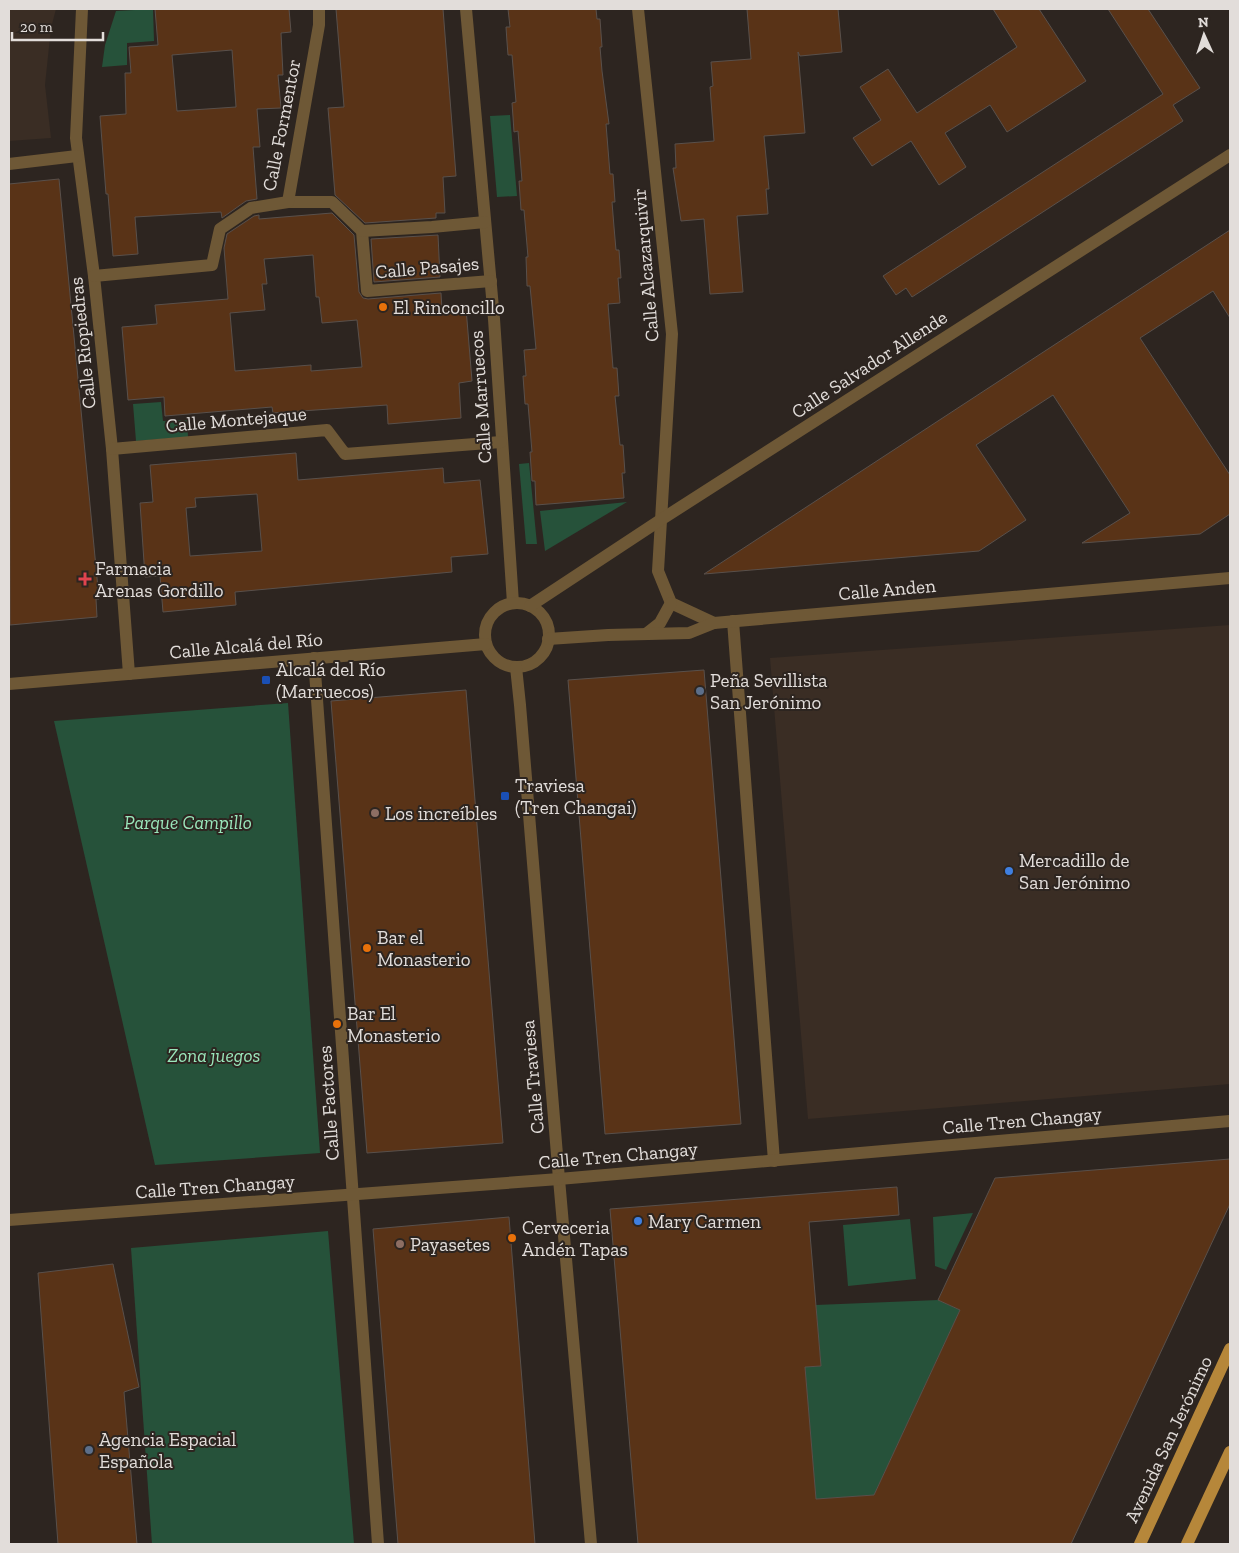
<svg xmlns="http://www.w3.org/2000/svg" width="1239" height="1553" font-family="'Zilla Slab',serif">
<rect width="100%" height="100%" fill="#2d2520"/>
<g fill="#3a2d24">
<polygon points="9,9 56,9 51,28 45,85 51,138 9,141"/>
<polygon points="1230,625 1230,1084 808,1119 770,658"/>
</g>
<g fill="#26523a">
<polygon points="153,9 154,41 127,43 127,65 102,67 105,45 116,11"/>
<polygon points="510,115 517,196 497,197 490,116"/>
<polygon points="161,402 163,421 187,420 188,437 136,441 133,404"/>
<polygon points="529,463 537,544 526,544 519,464"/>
<polygon points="627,502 545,551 540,511"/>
<polygon points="288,703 320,1153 155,1165 54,721"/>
<polygon points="973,1213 946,1270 935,1266 933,1217"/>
<polygon points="910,1219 916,1279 848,1286 843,1225"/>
<polygon points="328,1231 354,1544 152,1544 131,1248"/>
<polygon points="938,1300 960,1310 874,1495 816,1499 805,1367 821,1366 816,1305"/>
</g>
<g fill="#593317" stroke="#59504b" fill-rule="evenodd">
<path d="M155,9H289L291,32L281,33L283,75H278L281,108L257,109L260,147H253L257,199L246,201L222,218L221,212L135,217L138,254L113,256L108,194H106L100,116L126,114L125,73H131L129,47L158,45ZM232,50L236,107L177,111L172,55Z"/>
<polygon points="336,9 443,9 456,176 443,177 445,213 436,213 436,218 365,223 335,195 328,108 344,107"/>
<polygon points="508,9 596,9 597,19 600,19 602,47 600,47 602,71 609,124 606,124 610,174 613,174 615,202 612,202 614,227 616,250 619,250 621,278 618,278 620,303 608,304 613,368 617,368 619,396 615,396 620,445 623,445 625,473 622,473 624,498 536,505 535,481 532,481 530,452 532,452 528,404 525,404 523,376 526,376 524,350 536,349 530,286 527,286 526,257 528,257 524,210 521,210 519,181 522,181 518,131 514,132 513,117 512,103 516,102 512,55 508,55 507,42 506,27 510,27"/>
<polygon points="747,9 838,9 842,52 800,56 798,52 805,133 764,136 769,189 766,189 768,214 737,216 743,292 710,294 704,219 681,221 673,168 676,168 675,144 714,141 710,87 713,86 711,62 751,59"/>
<polygon points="993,9 1039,9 1086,81 1007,132 990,105 945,133 966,167 939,185 911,141 872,166 853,138 881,120 860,87 888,69 917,113 1017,47"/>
<polygon points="1108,9 1148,9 1200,88 1173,105 1183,121 912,297 906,288 896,295 883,276 1163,94"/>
<polygon points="59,179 99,599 96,599 97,617 10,625 9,184"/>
<path d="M332,213L354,235L359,292L363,298L368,299L441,293L442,310L466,308L472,381L459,383L461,418L388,424L387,405L273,413L272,407L165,416L164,397L128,400L122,327L157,324L155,305L228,299L224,248L227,234L254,216L259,215V219ZM313,255L316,297H319L322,323L357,320L362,367L311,371V365L235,371L230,313L265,310L262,284H267L264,259Z"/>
<polygon points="1230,230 1230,318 1213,291 1140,338 1230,475 1230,514 1200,534 1082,543 1130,513 1053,395 976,445 1026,520 979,551 704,574"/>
<polygon points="438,235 440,277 374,282 371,239"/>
<path d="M296,453L298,480L443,468L444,483L480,480L488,554L451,557L452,572L235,592L236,605L163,612L160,576L145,577L140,503L153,502L150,465ZM257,494L262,551L190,556L186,508L196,507L195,498Z"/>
<polygon points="704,670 741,1124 605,1134 568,680"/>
<polygon points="466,690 503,1143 367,1153 331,701"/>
<polygon points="1230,1159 1230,1204 1071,1544 638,1544 610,1209 897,1187 899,1215 809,1222 821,1366 805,1367 816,1499 874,1495 960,1310 938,1300 995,1178"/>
<polygon points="509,1217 535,1544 398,1544 373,1229"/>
<polygon points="113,1264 139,1387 124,1392 137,1544 58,1544 38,1273"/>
</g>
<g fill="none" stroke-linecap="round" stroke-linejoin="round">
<g stroke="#6e5836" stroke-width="12">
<polyline points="82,9 76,138 94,276 112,449 129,674"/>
<polyline points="466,9 494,319 513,603"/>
<polyline points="638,9 672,334 658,571 671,603 714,623"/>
<polyline points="9,164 77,156"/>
<polyline points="288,202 332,202 362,231 367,291 491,281"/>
<polyline points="362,231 432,227 485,222"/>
<polyline points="94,276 212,265 220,229 251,208 288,202 319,25 319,9"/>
<polyline points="112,449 327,430 345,454 501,442"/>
<circle cx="517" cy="635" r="32"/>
<polyline points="530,606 662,519 1230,155"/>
<polyline points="733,621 774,1161"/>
<polyline points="646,634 660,623 671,603"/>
<polyline points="548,639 608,635 689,633 714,623 1230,578"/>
<polyline points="314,658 378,1544"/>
<polyline points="516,667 520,705 559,1179 591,1544"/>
<polyline points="9,684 486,644"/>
<polyline points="9,1220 559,1179 1230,1121"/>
</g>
<g stroke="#b6873a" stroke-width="12">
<polyline points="1140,1544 1230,1349"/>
<polyline points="1187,1544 1230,1452"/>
</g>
</g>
<g fill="#e8710a" stroke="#2d2520" stroke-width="2">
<circle cx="383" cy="307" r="5"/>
<circle cx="367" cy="948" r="5"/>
<circle cx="337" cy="1024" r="5"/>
<circle cx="512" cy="1238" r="5"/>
</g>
<path fill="#e0444e" stroke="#2d2520" stroke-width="2" d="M82.5 571.5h5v5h5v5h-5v5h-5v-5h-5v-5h5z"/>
<g fill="#1a4fb4" stroke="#2d2520" stroke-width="2">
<rect x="261" y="675" width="10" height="10" rx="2.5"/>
<rect x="500" y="791" width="10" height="10" rx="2.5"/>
</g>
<g fill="#5c6f8a" stroke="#2d2520" stroke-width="2">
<circle cx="700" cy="691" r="5"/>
<circle cx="89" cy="1450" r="5"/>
</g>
<g fill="#8d6e63" stroke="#2d2520" stroke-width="2">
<circle cx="375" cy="813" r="5"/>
<circle cx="400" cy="1244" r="5"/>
</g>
<g fill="#3f7fe0" stroke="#2d2520" stroke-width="2">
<circle cx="1009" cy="871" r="5"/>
<circle cx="638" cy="1221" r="5"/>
</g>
<g text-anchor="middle" stroke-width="4" stroke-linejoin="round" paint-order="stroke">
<g font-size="19" fill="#e2ddda" stroke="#2d2520">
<text transform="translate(281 125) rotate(-79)" y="7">Calle Formentor</text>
<text transform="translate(645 265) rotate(-95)" y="7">Calle Alcazarquivir</text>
<text transform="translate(427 267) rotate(-5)" y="7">Calle Pasajes</text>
<text transform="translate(82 343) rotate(-96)" y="7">Calle Riopiedras</text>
<text transform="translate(869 364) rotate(-33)" y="7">Calle Salvador Allende</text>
<text transform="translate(480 397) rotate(-94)" y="7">Calle Marruecos</text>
<text transform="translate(236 419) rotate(-5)" y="7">Calle Montejaque</text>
<text transform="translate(887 589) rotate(-5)" y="7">Calle Anden</text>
<text transform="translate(246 645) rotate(-5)" y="7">Calle Alcalá del Río</text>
<text transform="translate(532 1077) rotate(-95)" y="7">Calle Traviesa</text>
<text transform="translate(328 1103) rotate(-94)" y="7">Calle Factores</text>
<text transform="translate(1022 1120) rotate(-5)" y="7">Calle Tren Changay</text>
<text transform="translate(618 1155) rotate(-5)" y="7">Calle Tren Changay</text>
<text transform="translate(215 1186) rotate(-4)" y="7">Calle Tren Changay</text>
<text transform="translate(1168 1439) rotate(-65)" y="7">Avenida San Jerónimo</text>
</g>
<g font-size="19" fill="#e2ddda" stroke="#2d2520" text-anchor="start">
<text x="393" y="314">El Rinconcillo</text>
<text x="95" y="575">Farmacia<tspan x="95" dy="22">Arenas Gordillo</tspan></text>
<text x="276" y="676">Alcalá del Río<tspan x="276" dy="22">(Marruecos)</tspan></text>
<text x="710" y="687">Peña Sevillista<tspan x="710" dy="22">San Jerónimo</tspan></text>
<text x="515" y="792">Traviesa<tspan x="515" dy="22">(Tren Changai)</tspan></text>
<text x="385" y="820">Los increíbles</text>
<text x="1019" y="867">Mercadillo de<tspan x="1019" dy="22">San Jerónimo</tspan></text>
<text x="377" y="944">Bar el<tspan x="377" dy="22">Monasterio</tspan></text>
<text x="347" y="1020">Bar El<tspan x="347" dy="22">Monasterio</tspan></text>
<text x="648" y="1228">Mary Carmen</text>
<text x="522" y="1234">Cerveceria<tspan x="522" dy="22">Andén Tapas</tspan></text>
<text x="410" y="1251">Payasetes</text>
<text x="99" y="1446">Agencia Espacial<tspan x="99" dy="22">Española</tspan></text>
</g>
<g font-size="19" font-style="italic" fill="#9ae7bb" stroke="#2d2520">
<text x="188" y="829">Parque Campillo</text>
<text x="214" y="1062">Zona juegos</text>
</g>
</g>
<rect width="1239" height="1553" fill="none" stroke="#e2ddda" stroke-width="20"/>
<g transform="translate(1204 35) rotate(357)" stroke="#2d2520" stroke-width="4" paint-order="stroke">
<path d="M0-4L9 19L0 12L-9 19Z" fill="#e2ddda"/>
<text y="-8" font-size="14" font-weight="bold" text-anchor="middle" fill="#e2ddda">N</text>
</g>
<path d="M12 32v8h91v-8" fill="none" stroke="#e2ddda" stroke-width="2.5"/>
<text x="20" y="32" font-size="15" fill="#e2ddda" stroke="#2d2520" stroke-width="4" paint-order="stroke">20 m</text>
</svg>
